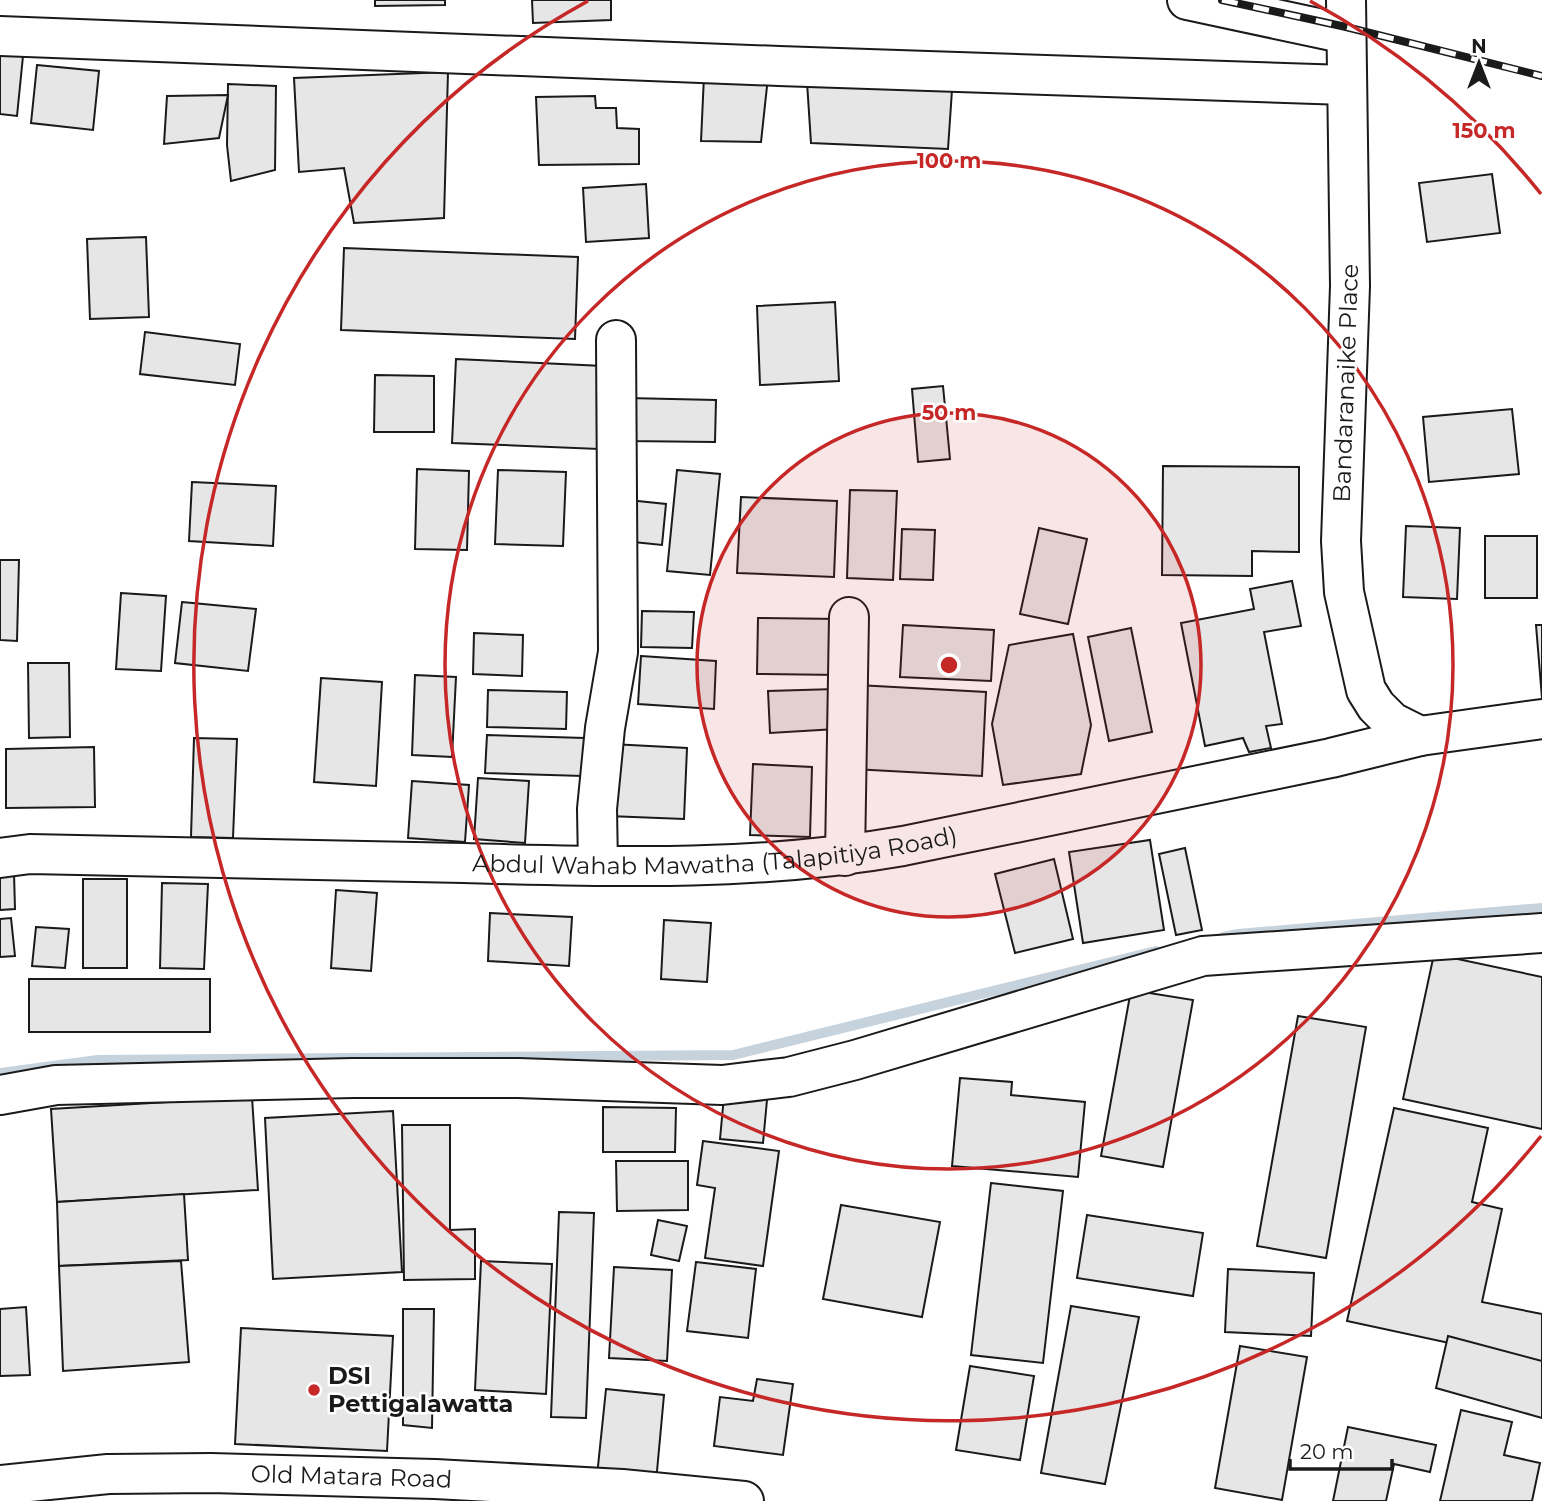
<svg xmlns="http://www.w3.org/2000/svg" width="1542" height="1501" font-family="Montserrat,sans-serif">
<rect width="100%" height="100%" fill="#fff"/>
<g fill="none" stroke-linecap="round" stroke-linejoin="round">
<g stroke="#c6d2dc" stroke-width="10">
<polyline points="1223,937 1238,934 1542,908"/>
<polyline points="0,1073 98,1060 733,1055 1156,951"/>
</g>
</g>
<g fill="#e6e6e6" stroke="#1a1a1a" stroke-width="2">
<polygon points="375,0 445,0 445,5 375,6"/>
<polygon points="532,0 611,0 611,20 533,23"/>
<polygon points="0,54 23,56 17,116 0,114"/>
<polygon points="37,65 99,71 93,130 31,123"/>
<polygon points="448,72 444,218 354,223 344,168 299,172 294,78"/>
<polygon points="704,76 768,77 761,142 701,141"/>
<polygon points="807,82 952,90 948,149 811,143"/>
<polygon points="228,84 276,86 275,170 231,181 227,145"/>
<polygon points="228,95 219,138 164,144 167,96"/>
<polygon points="595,96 596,108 616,108 617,128 639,129 639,164 539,165 536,97"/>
<polygon points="1492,174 1500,233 1427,242 1419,183"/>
<polygon points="646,184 649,238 586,242 583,188"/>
<polygon points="146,237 149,317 90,319 87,239"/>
<polygon points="344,248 578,257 575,339 341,330"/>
<polygon points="835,302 839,381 760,385 757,306"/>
<polygon points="145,332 240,344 235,385 140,374"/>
<polygon points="456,359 603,366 599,449 452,443"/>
<polygon points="375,375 434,376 434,432 374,432"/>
<polygon points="943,386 950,459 918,462 912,389"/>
<polygon points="627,398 716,400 715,442 627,441"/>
<polygon points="1512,409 1519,474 1429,482 1423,417"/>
<polygon points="1163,466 1299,467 1299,552 1252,551 1252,576 1162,575"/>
<polygon points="417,469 469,471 467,550 415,549"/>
<polygon points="498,470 566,472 563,546 495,544"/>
<polygon points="677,470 720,474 710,575 667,571"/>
<polygon points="192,482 276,486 273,546 189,541"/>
<polygon points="850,490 897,491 893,580 847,578"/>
<polygon points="741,497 837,501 834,577 737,573"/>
<polygon points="628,500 666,504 662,545 624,541"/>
<polygon points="1406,526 1460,528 1457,599 1403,597"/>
<polygon points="1039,528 1087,539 1068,624 1020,614"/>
<polygon points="902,529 935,530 933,580 900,579"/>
<rect x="1485" y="536" width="52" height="62"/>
<polygon points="0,560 19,560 17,641 0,640"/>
<polygon points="1292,581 1301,626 1264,632 1282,724 1266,726 1271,748 1249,752 1243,738 1205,746 1181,623 1254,609 1250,589"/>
<polygon points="121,593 166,596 161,671 116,669"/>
<polygon points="182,602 256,609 248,671 175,663"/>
<polygon points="642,611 694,612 692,648 641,647"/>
<polygon points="758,618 840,619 840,675 757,674"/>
<polygon points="903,625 994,630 991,681 900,677"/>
<polygon points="1536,625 1542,625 1542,698"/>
<polygon points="1131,628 1152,732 1109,741 1088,637"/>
<polygon points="474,633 523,635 522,676 473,674"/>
<polygon points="1073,634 1091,725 1081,774 1003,785 992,724 1009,645"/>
<polygon points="641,656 716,661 714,709 638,704"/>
<polygon points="28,663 69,663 70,737 29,738"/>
<polygon points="415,675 456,677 452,757 412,755"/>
<polygon points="321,678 382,682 376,786 314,782"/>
<polygon points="857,685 986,692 982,776 853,769"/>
<polygon points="835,689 836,729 770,733 768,691"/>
<polygon points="488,690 567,692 566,729 487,727"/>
<polygon points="487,735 585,738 583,776 485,773"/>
<polygon points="194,738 237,739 233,838 191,837"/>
<polygon points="611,744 687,748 684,819 608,816"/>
<polygon points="94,747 95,807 6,808 6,749"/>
<polygon points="753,764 812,767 810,837 750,835"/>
<polygon points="478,778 529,781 525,843 474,839"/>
<polygon points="412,781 469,785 465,842 408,838"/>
<polygon points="1150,840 1164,930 1083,943 1069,852"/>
<polygon points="1185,848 1202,930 1176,935 1159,854"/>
<polygon points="1054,859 1073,939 1015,953 995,874"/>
<polygon points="0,873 14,873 15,909 0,910"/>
<rect x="83" y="879" width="44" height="89"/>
<polygon points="162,883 208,884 204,969 160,968"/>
<polygon points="336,890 377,893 371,971 331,968"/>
<polygon points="490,913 572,917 569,966 488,961"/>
<polygon points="11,918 15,956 0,957 0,919"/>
<polygon points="664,920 711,923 707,982 661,979"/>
<polygon points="36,927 69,929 65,968 32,966"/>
<polygon points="1434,954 1542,977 1542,1129 1403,1099"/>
<rect x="29" y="979" width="181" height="53"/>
<polygon points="1131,990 1193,1000 1163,1167 1101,1156"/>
<polygon points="1298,1016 1366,1027 1326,1258 1257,1246"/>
<polygon points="960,1078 1012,1082 1011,1095 1085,1102 1078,1177 952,1166"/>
<polygon points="724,1096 767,1100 763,1143 720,1139"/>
<polygon points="252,1097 258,1190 57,1202 51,1109"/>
<polygon points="603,1107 676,1108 675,1152 603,1152"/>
<polygon points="1394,1108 1488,1128 1472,1202 1502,1209 1482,1302 1542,1314 1542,1363 1347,1321"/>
<polygon points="393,1111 402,1272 273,1279 265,1118"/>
<polygon points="402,1125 450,1125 450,1230 475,1229 475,1279 404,1280"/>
<polygon points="703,1141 779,1151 763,1266 705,1258 715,1188 697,1185"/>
<polygon points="616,1161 688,1161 688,1210 617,1211"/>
<polygon points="991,1183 1063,1191 1043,1363 971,1355"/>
<polygon points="184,1194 188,1260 59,1266 57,1202"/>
<polygon points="841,1205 940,1222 922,1317 823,1299"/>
<polygon points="559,1212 594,1213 586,1418 551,1417"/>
<polygon points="1087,1215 1203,1233 1193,1296 1077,1278"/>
<polygon points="658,1220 687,1226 679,1261 651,1255"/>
<polygon points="181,1261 189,1362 63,1371 59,1266"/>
<polygon points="481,1261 552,1264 546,1394 475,1390"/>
<polygon points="696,1262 756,1269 748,1338 687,1331"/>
<polygon points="614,1267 672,1270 667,1361 609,1358"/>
<polygon points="1228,1269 1314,1273 1311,1336 1225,1332"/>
<polygon points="1071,1306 1139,1317 1105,1484 1041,1473"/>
<polygon points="26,1307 30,1375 0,1376 0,1309"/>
<polygon points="403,1309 434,1309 432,1428 403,1425"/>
<polygon points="241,1328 393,1336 387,1451 235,1444"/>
<polygon points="1448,1336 1542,1361 1542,1418 1436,1388"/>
<polygon points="1240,1346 1307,1357 1282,1500 1215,1488"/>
<polygon points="970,1366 1034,1376 1020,1460 956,1450"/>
<polygon points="757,1379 793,1384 783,1455 714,1446 720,1397 753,1401"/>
<polygon points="606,1389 664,1395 656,1482 597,1476"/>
<polygon points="1461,1410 1512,1422 1504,1455 1540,1463 1532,1501 1440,1501"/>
<polygon points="1348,1427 1436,1445 1430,1472 1394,1464 1386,1501 1333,1501"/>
</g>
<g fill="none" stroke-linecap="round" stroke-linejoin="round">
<g stroke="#1a1a1a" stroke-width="42">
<g id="minor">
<polyline points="1187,0 1346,34"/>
<polyline points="0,36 779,66 1346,85"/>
<polyline points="845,856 849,617"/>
<polyline points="598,866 597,809 605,728 618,652 616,340"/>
<polyline points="0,1095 56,1085 353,1078 518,1078 722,1085 789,1077 855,1060 1203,956 1542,933"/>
</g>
</g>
<g stroke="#1a1a1a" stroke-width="42">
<g id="major">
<polyline points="1346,0 1350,286 1341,541 1344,592 1366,690 1376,706 1392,722 1420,736"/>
<path id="s1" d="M0,858L30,854C175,857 320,860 464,863C614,867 754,872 903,846L1331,758L1420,736L1542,719"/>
</g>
</g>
<g stroke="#1a1a1a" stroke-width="42">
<g id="highway">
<path id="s2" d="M0,1485L108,1474L211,1473L435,1479L622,1489L744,1501"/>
</g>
</g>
<use href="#minor" stroke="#fff" stroke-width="38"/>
<use href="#major" stroke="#fff" stroke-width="38"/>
<use href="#highway" stroke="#fff" stroke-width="38"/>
<g stroke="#1a1a1a" stroke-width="8">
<polyline id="rail" points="1222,0 1346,27 1542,76"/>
</g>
<use href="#rail" stroke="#fff" stroke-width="5" stroke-dasharray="16" stroke-linecap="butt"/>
</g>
<circle cx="949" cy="665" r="252" fill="#c62828" fill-opacity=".12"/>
<g fill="none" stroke="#c62828" stroke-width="3.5">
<circle cx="949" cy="665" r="252"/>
<circle cx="949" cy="665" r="504"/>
<path d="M1541 1136A756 756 0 1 1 588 1M1310 1A756 756 0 0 1 1541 194"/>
</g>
<circle fill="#c62828" stroke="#fff" stroke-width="2.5" cx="314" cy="1390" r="7"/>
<g text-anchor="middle" stroke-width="5" stroke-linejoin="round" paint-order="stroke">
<g font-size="24" fill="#1a1a1a" stroke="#fff">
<text transform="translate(1346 383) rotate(-88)" y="8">Bandaranaike Place</text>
<text dy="8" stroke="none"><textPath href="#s1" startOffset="716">Abdul Wahab Mawatha (Talapitiya Road)</textPath></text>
<text dy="8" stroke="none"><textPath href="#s2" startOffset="352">Old Matara Road</textPath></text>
</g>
<g font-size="24" font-weight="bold" fill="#1a1a1a" stroke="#fff" text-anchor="start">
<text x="328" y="1384">DSI<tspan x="328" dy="28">Pettigalawatta</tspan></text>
</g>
</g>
<circle cx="949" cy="665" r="10" fill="#c62828" stroke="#fff" stroke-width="3.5"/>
<g font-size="21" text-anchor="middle" font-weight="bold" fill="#c62828" stroke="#fff" stroke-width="5" stroke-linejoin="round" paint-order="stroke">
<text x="1484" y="138">150 m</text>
<text x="949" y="168">100 m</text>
<text x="949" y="420">50 m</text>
</g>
<g transform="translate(1479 63)" stroke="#ffffff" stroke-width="5" paint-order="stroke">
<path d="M0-5L12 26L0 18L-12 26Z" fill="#1a1a1a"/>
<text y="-10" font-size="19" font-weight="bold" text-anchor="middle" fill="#1a1a1a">N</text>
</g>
<path d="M1290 1459v10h102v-10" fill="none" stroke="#1a1a1a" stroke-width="3.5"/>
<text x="1300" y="1459" font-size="21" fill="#1a1a1a" stroke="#ffffff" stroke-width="5" paint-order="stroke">20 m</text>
</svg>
